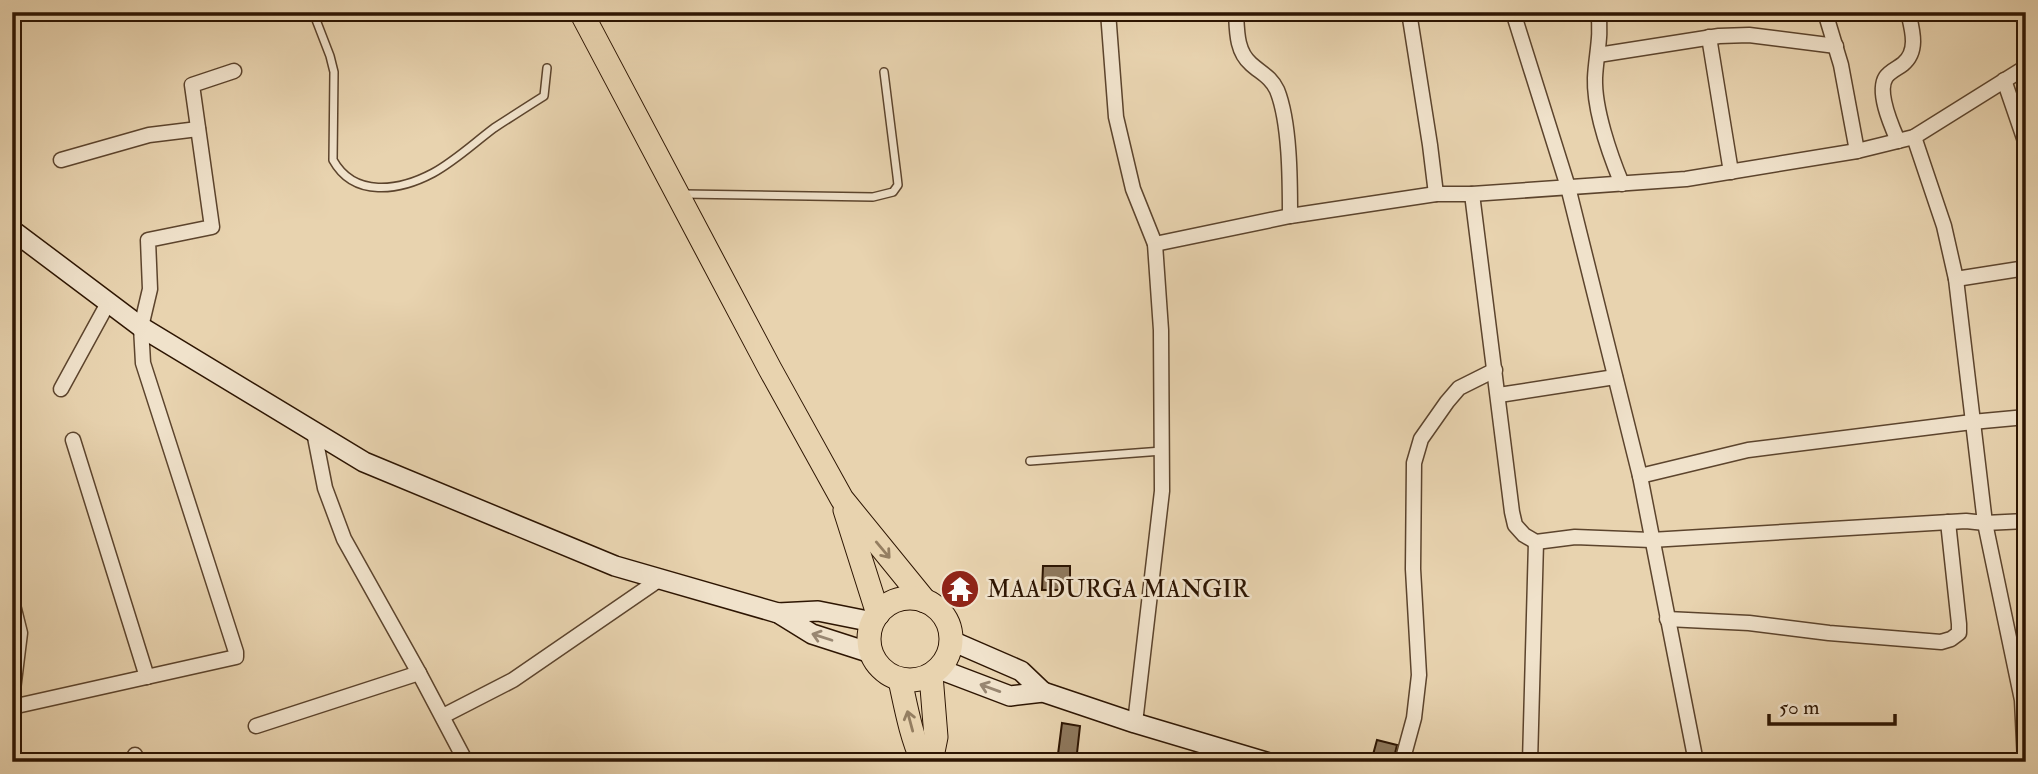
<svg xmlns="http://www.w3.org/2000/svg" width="2038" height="774" font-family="'IM FELL Double Pica',serif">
<rect width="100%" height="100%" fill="#e8d3af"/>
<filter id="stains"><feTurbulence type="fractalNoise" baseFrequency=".00286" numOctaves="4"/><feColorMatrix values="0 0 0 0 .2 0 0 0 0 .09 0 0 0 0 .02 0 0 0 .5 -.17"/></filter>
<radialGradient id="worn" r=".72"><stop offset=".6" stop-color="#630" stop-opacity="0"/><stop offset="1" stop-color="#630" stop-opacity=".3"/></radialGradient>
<g fill="#8e785c" stroke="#2d1502" stroke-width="2">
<polygon points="1043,566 1070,566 1070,590 1042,590"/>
<polygon points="1062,723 1080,726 1076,762 1057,762"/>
<polygon points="1377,740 1397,745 1393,762 1371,762"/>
</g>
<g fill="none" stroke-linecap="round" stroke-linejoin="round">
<g stroke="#5c442d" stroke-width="10">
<g id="service">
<path d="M313,12L330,56L334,72L333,160C354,198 399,191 433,173C455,161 474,143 494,128C511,117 528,106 544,96L547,68"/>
<polyline points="684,194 873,197 893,192 898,185 897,176 884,72"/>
<polyline points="1030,461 1162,451"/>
</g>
</g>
<g stroke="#5c442d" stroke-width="17">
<g id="minor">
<polyline points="1108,12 1116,117 1133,189 1155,244 1161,330 1162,491 1135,723"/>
<path d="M1236,12C1237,30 1236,51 1251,64C1261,73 1271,77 1277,90C1290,122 1290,181 1290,216"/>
<polyline points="1409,12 1430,145 1436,194"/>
<polyline points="1513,12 1568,187 1640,476 1696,762"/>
<path d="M1598,12C1602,35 1596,55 1595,78C1594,109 1610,155 1622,184"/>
<polyline points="1825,12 1841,65 1857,151"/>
<polyline points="2021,12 2026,25"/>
<polyline points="1709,37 1731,172"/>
<polyline points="1598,55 1719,36 1749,35 1836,46"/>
<polyline points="2004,80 2026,144"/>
<polyline points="1914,137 1944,226 1956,279 1985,523 2022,700 2025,762"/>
<path d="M1898,141C1892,127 1876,92 1886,77C1890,71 1898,68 1903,64C1919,51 1912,29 1908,12"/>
<polyline points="61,160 149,135 198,129"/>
<polyline points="1472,194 1512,512 1515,525 1524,535 1536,542 1575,537 1651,540 1966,521 1985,523 2026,521"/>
<polyline points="1155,244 1290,216 1436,194 1472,194 1686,179 1857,151 1914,137 2026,67"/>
<polyline points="1956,279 2026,268"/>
<polyline points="61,389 108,303"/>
<polyline points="1499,395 1615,377"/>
<polyline points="314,432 325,488 344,539 419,673 466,762"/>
<polyline points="73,440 147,677"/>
<polyline points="1640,476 1748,450 1972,422 2026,417"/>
<polyline points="12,601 20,633 12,698"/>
<polyline points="1667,619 1749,623 1829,633 1941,642 1951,639 1959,633 1959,624 1948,522"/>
<polyline points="12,707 236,657 236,652 143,363 141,327 150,289 148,240 212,227 192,85 234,71"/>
<polyline points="443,716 513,680 660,579"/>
<polyline points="256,726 419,673"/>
<polyline points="135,755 135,762"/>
<polyline points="1402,762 1414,718 1419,675 1413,569 1414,463 1421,439 1447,402 1459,388 1495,370"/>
<polyline points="1530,762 1536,542"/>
</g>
</g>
<g stroke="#2d1502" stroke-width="22">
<g id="secondary">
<polyline points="12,230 141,327 364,462 615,566 778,613 812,634 871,653"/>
<polyline points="778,613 818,611 873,622"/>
<polyline points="952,641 1021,671 1043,692"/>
<polyline points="939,669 1010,696 1043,692 1135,723 1266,762"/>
</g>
</g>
<g stroke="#2d1502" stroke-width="25">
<g id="primary">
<polyline points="581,12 770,369 842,499 925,601"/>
<polyline points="845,510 878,614"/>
<circle cx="910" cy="639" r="41"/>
<polyline points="931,675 936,737 931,762"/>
<path d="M900,680C906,707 911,736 923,762"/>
</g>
</g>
<use href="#service" stroke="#f0e2cb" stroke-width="7"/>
<use href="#minor" stroke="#f0e2cb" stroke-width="14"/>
<use href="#secondary" stroke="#f0e2cb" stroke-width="19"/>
<use href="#primary" stroke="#e8d3af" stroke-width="23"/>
</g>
<defs><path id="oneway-shaft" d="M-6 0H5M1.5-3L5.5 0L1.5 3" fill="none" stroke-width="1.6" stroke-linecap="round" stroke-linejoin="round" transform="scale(1.75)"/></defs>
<g stroke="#947e61">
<use href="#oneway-shaft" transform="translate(883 550) rotate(50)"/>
<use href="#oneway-shaft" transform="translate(910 721) rotate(-105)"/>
</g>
<g stroke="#988671">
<use href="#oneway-shaft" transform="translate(822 637) rotate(-162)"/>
<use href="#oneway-shaft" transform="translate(990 688) rotate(-160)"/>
</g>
<defs>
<g id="temple-disc" transform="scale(2.0125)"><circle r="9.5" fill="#8f2418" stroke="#f0e2cb"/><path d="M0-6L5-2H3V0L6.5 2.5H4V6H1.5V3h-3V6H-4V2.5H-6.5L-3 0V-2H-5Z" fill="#fff"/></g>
</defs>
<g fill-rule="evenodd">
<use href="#temple-disc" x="960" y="589"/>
</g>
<g text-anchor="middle" stroke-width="5" stroke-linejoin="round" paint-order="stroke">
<g font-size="24" fill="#2d1502" stroke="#f0e2cb" text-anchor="start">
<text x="987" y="597">MAA DURGA MANGIR</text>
</g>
</g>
<rect width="2038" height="774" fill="none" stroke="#e8d3af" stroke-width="42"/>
<rect x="14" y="14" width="2010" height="746" fill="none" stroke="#2d1502" stroke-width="3.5"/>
<rect x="21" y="21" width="1996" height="732" fill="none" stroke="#2d1502" stroke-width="2"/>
<path d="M1769 714v10h126v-10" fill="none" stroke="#2d1502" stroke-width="3.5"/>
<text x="1779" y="714" font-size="21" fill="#2d1502" stroke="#f0e2cb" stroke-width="5" paint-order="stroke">50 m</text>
<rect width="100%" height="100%" filter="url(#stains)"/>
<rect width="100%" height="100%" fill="url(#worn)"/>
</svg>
